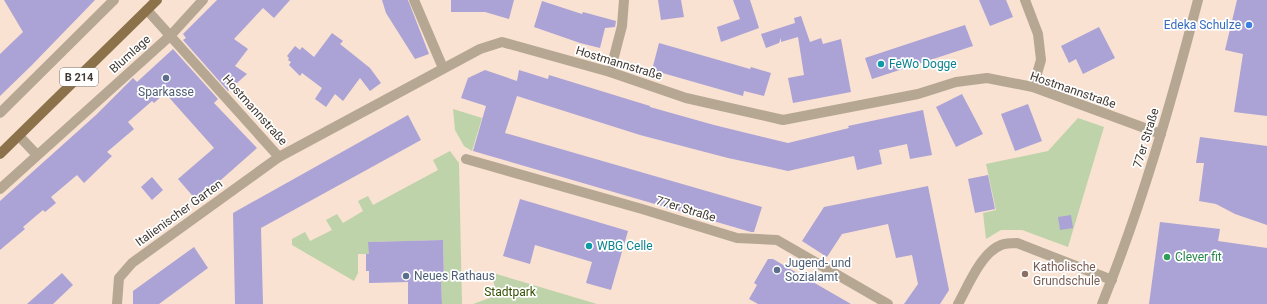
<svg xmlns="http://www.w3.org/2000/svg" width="1267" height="304" font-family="Roboto,sans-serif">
<rect width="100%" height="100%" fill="#f9e2d1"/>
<g fill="#bed3a9">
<polygon points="453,109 482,118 472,151 464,146 455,130"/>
<polygon points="1078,118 1104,127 1068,247 1022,230 1001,230 986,239 983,213 996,210 986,164 1048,151"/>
<polygon points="450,151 459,163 462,304 442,304 441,281 444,281 443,240 369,242 369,254 358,254 358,273 354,281 292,245 292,239 305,232 310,241 332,230 326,220 337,214 343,223 363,211 358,201 368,196 373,205 438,170 433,160"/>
<polygon points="490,272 597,304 473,304 498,295"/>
</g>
<g fill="#aba2d6">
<polygon points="4,0 95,0 31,66 0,96 0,54 23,32"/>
<polygon points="217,0 290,0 274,18 263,8 234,39 248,49 235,66 247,74 228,91 183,40 186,38 183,34"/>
<polygon points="382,0 408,0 429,54 415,59 386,13"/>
<polygon points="451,0 514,0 509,19 485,12 451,12"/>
<polygon points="658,0 681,0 684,17 661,20"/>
<polygon points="733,0 750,0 759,28 721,42 717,27 740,19"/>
<polygon points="979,0 1006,0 1013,17 990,26"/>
<polygon points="1237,0 1267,0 1267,116 1234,112 1243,54 1225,50"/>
<polygon points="542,1 582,14 583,12 616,21 615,27 605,28 600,48 580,43 534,27"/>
<polygon points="801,16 810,42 821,38 823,44 841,39 851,92 793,103 788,78 804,75 798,37 781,42 781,38 779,43 766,48 761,34 795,23 794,18"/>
<polygon points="965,25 973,46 872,79 865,58"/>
<polygon points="1099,27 1115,58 1083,74 1076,59 1069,63 1061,46"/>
<polygon points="332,33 343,41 340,44 370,68 381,83 370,91 360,78 343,101 335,94 326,107 315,99 322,88 302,73 300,76 289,65 291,62 288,60 289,58 287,56 295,46 300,50 302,47 314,57"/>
<polygon points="659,43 750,69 751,67 771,73 764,96 744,91 743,96 652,70"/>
<polygon points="173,49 218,99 214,103 257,148 197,201 178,179 214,148 165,93 154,103 152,101 128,122 134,129 107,152 112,156 84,183 77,175 51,197 56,203 45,212 43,210 23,227 25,229 0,250 0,201 96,115 133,78 137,82"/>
<polygon points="485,70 517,81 519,70 548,79 549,75 650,106 650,107 714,125 788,143 849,128 848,126 923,110 932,155 910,159 907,144 879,150 882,164 857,170 854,156 788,171 728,158 640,135 517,96 505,133 762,207 754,232 751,232 473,151 486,106 461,98 468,78"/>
<polygon points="962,94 983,134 956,147 936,107"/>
<polygon points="1028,104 1042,141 1015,151 1001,114"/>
<polygon points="408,115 421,140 261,228 263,304 235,304 233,213"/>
<polygon points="1200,137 1267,146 1267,225 1235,214 1216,204 1199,201 1204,163 1196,163"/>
<polygon points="988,175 995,209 975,213 968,179"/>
<polygon points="152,177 163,190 152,200 141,187"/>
<polygon points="928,186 949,290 940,304 904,304 918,284 912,255 896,258 888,224 842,234 827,257 802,241 824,207"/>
<polygon points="520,199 628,231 611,290 586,283 592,262 535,245 530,264 503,256"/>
<polygon points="1071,215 1073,228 1060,230 1058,217"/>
<polygon points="1160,222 1220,229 1218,241 1267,248 1267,304 1149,304"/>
<polygon points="443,240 444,281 441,281 442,304 408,304 408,282 369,283 369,271 366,271 366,254 369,254 368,242"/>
<polygon points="194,247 208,268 159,304 133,304 133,291"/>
<polygon points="768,259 773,259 851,304 758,304 749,299 757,285 754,283"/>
<polygon points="62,273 73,285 53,304 27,304"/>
</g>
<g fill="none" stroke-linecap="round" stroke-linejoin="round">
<g stroke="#b6a793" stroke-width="10">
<polyline points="414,0 443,68"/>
<polyline points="1025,0 1038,34 1041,60 1033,87"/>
<polyline points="147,10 279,157"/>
<polyline points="610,72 622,26 624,0"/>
<polyline points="0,113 114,0"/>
<polyline points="19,136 37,155"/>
<polyline points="466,159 642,209 737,238 777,240 888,304"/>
<polyline points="0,189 171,35 203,0"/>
<polyline points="117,304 119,278 132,263 279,157 480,49 502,42 610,72 686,98 783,120 918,94 956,82 987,78 1033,87 1161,134"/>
<path d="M958,304C968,286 981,253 1001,245C1006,243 1012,243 1017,243L1112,280"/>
<path d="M1102,304C1142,205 1171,103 1198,0"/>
</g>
<polyline stroke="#8c724b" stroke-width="10" points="0,154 157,0"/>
</g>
<circle fill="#3f7fe0" stroke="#fff" stroke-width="1.5" cx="1249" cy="25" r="4"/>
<g fill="#0f9aa8" stroke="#fff" stroke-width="1.5">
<circle cx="881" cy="64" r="4"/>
<circle cx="589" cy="246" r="4"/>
</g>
<g fill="#5c6f8a" stroke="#fff" stroke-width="1.5">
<circle cx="166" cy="78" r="4"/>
<circle cx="777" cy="270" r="4"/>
<circle cx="406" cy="276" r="4"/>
</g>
<circle fill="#2e9e5b" stroke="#fff" stroke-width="1.5" cx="1167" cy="257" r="4"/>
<circle fill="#8d6e63" stroke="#fff" stroke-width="1.5" cx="1025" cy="274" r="4"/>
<g text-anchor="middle" stroke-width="3.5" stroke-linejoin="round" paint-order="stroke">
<rect fill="#fff" stroke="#7a7470" stroke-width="1" x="60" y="68" width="38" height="18" rx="3"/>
<g font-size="11" font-weight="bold" fill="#413932">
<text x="79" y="81">B 214</text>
</g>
<g font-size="12" fill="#366cbe" stroke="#fff" text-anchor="end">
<text x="1241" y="29">Edeka Schulze</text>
</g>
<g font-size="12" fill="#413932" stroke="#fff">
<text transform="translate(130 54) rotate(-42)" y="4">Blumlage</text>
<text transform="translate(619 63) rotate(17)" y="4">Hostmannstraße</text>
<text transform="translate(1073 90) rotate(19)" y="4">Hostmannstraße</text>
<text transform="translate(255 110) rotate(48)" y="4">Hostmannstraße</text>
<text transform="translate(1146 138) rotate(-73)" y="4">77er Straße</text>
<text transform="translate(686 209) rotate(17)" y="4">77er Straße</text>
<text transform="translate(179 213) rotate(-36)" y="4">Italienischer Garten</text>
</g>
<g font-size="12" fill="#0d838f" stroke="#fff" text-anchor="start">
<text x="889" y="68">FeWo Dogge</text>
<text x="597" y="250">WBG Celle</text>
</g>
<g font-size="12" fill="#4e5e75" stroke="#fff" text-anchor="start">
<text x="166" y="96" text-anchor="middle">Sparkasse</text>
<text x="785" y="267">Jugend- und<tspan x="785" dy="14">Sozialamt</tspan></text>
<text x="414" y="280">Neues Rathaus</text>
</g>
<g font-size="12" fill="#27864d" stroke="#fff" text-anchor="start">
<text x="1175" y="261">Clever fit</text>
</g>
<g font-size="12" fill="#785e54" stroke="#fff" text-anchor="start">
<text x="1033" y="271">Katholische<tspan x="1033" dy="14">Grundschule</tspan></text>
</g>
<g font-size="12" fill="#345000" stroke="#fff">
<text x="510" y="296">Stadtpark</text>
</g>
</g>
</svg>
